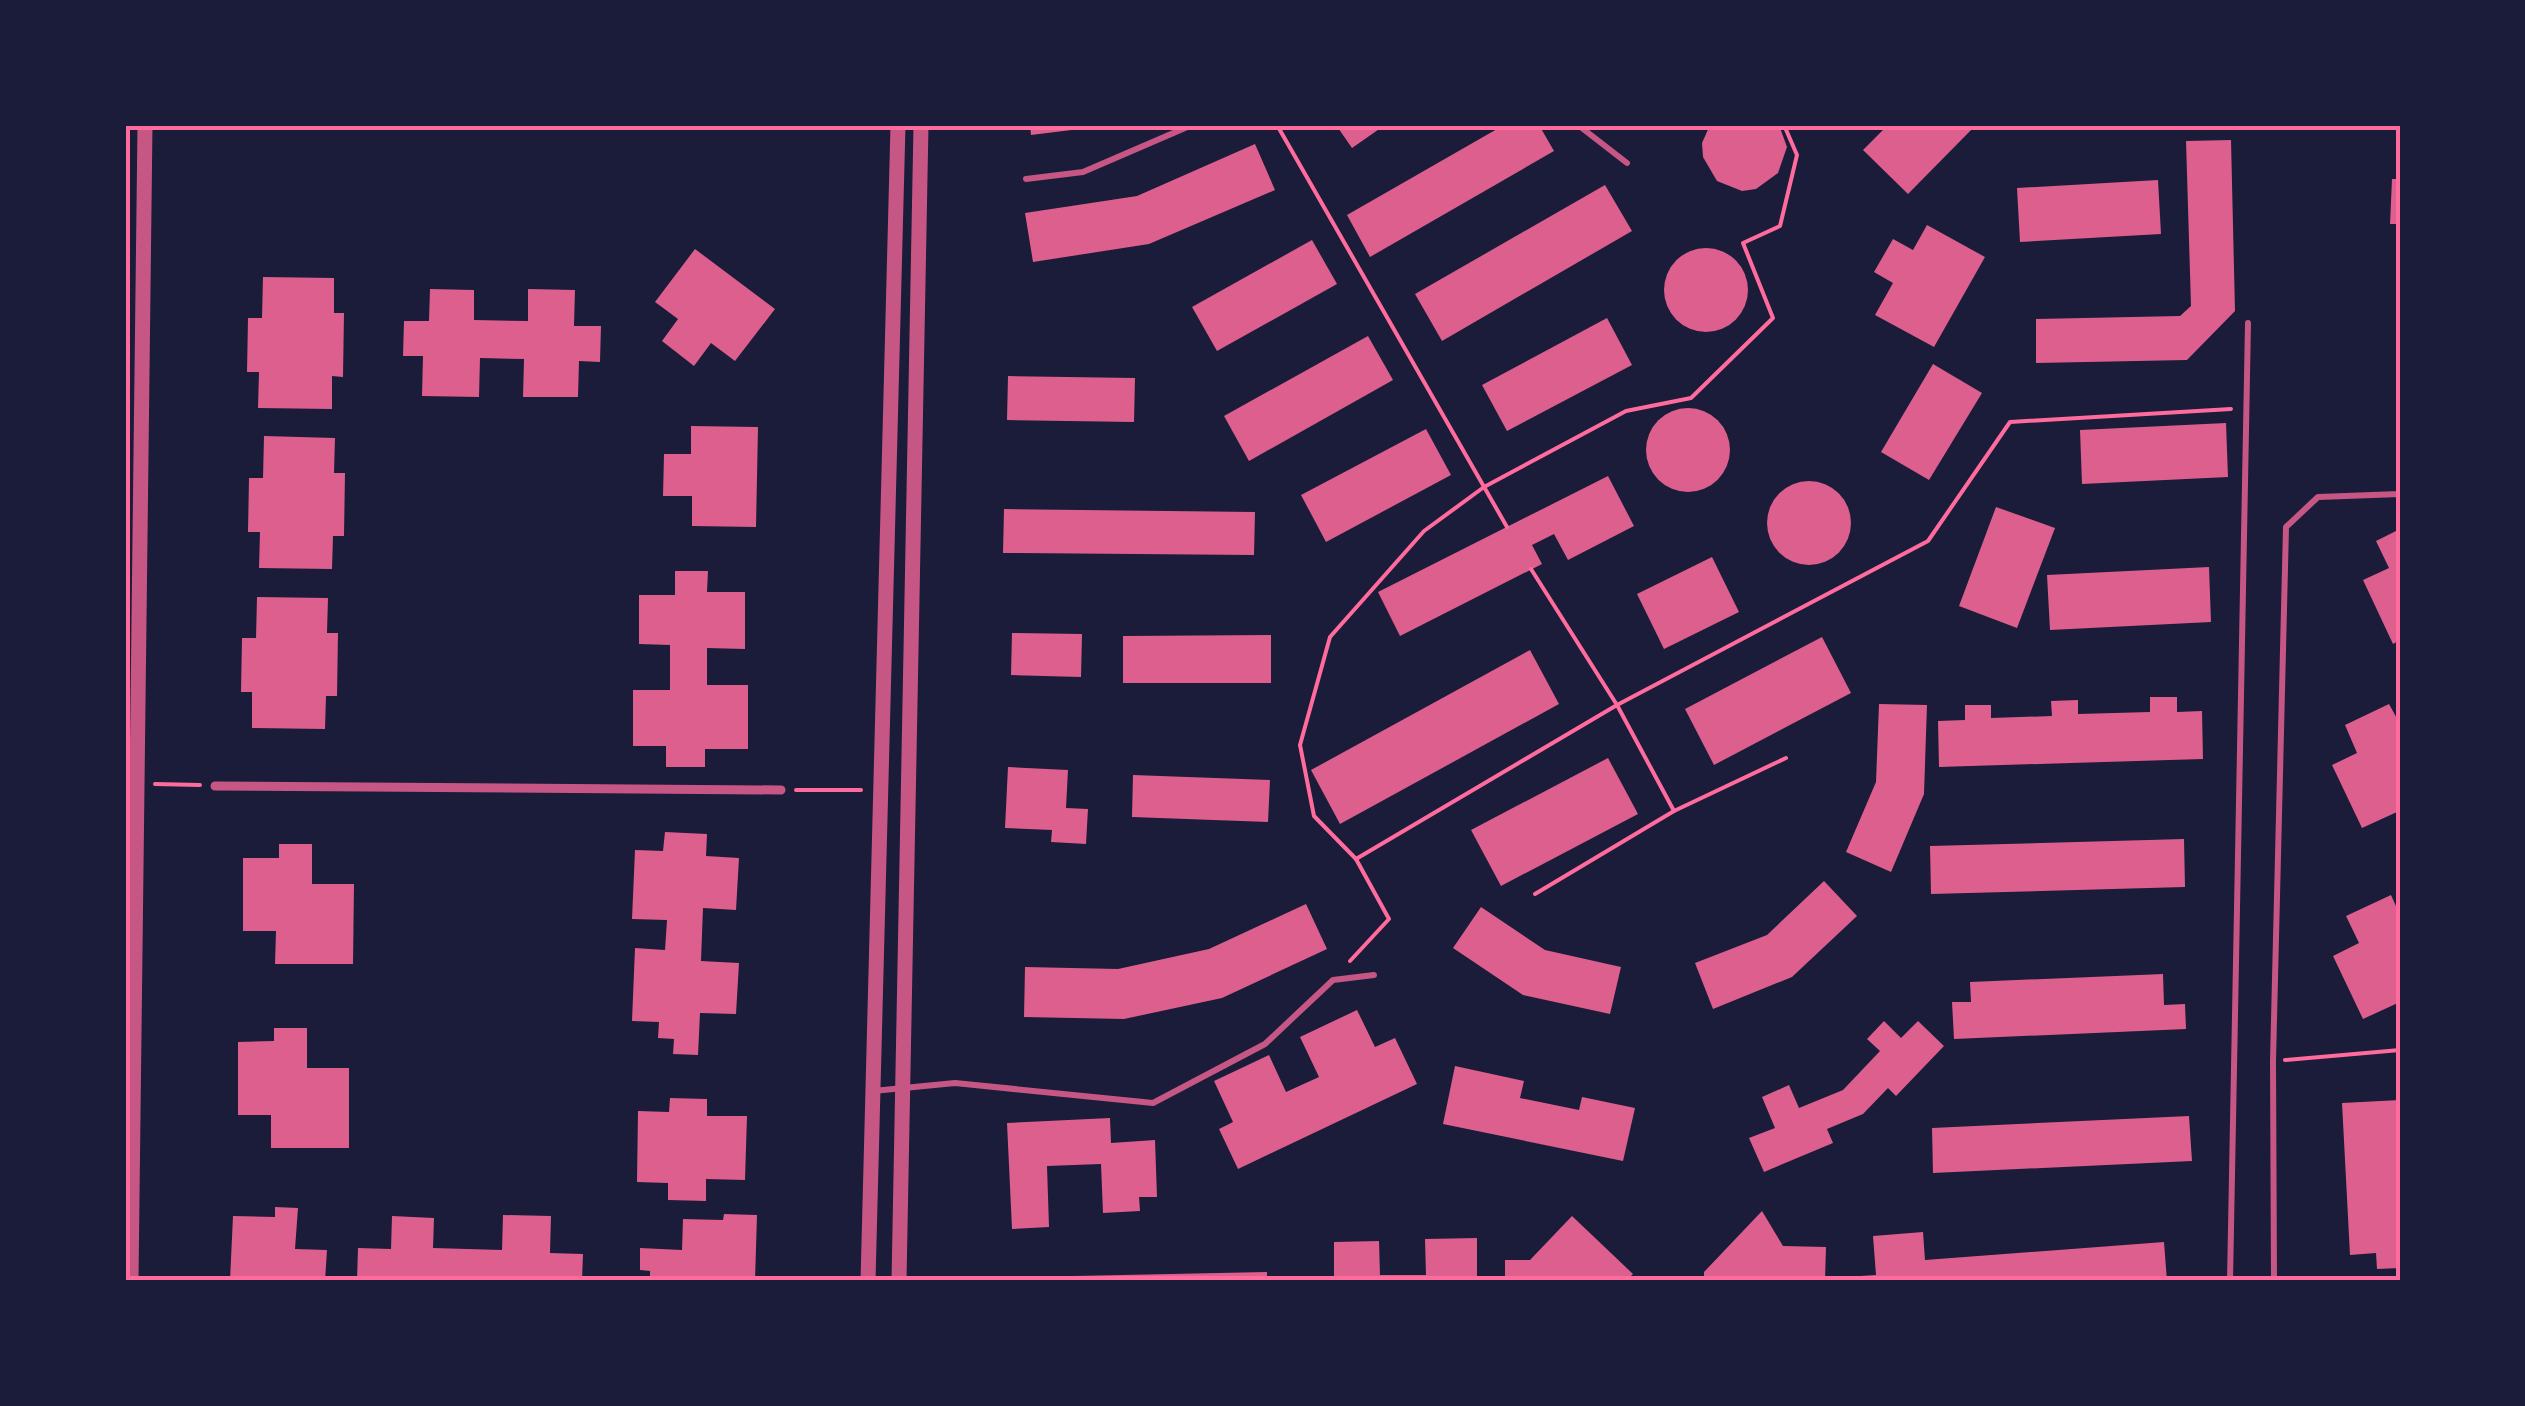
<svg xmlns="http://www.w3.org/2000/svg" width="2525" height="1406" font-family="Cabin,sans-serif">
<rect width="100%" height="100%" fill="#1b1b3a"/>
<g fill="#dd5f8e">
<polygon points="1030,125 1096,125 1096,127 1031,135"/>
<polygon points="1336,125 1385,125 1352,148"/>
<polygon points="1504,125 1539,125 1554,151 1370,257 1347,215"/>
<polygon points="1710,125 1779,125 1787,147 1778,173 1756,189 1742,191 1717,181 1703,157 1702,143"/>
<polygon points="1888,125 1976,125 1908,194 1863,150"/>
<polygon points="2231,140 2235,311 2187,360 2036,363 2036,319 2180,316 2191,306 2186,141"/>
<polygon points="1255,144 1275,190 1149,244 1033,262 1025,213 1137,196"/>
<polygon points="2392,179 2400,179 2400,224 2390,224"/>
<polygon points="2158,180 2161,234 2020,242 2017,188"/>
<polygon points="1605,185 1632,231 1442,341 1415,294"/>
<polygon points="1927,225 1985,257 1934,347 1875,315 1893,283 1874,272 1893,239 1913,250"/>
<polygon points="1312,240 1337,284 1217,351 1192,307"/>
<circle cx="1706" cy="290" r="42"/>
<polygon points="695,249 775,309 735,361 711,343 694,366 662,341 678,319 655,302"/>
<polygon points="263,277 334,278 334,313 344,313 343,377 332,376 332,409 258,408 259,372 247,372 248,318 262,318"/>
<polygon points="430,289 474,290 474,320 528,321 528,289 575,290 574,326 601,326 600,362 579,361 578,397 523,397 524,359 480,358 479,397 422,396 423,356 403,356 404,321 429,321"/>
<polygon points="1607,318 1632,365 1507,431 1482,385"/>
<polygon points="1368,336 1393,380 1249,461 1224,416"/>
<polygon points="1933,364 1982,393 1929,480 1881,452"/>
<polygon points="1008,376 1135,378 1134,422 1007,420"/>
<circle cx="1688" cy="450" r="42"/>
<polygon points="2226,423 2228,477 2082,484 2080,430"/>
<polygon points="691,426 758,427 756,527 692,526 692,496 663,496 664,454 691,454"/>
<polygon points="1426,429 1451,475 1326,542 1301,495"/>
<polygon points="264,436 335,438 334,473 345,473 344,536 333,536 332,569 259,568 260,532 248,532 249,478 263,478"/>
<polygon points="1608,476 1634,526 1568,560 1554,534 1532,545 1542,564 1400,636 1378,592"/>
<circle cx="1809" cy="523" r="42"/>
<polygon points="1996,507 2055,528 2017,628 1959,606"/>
<polygon points="1004,509 1255,512 1254,555 1003,553"/>
<polygon points="2400,529 2400,640 2393,644 2363,580 2389,568 2376,541"/>
<polygon points="1712,557 1739,612 1664,649 1637,594"/>
<polygon points="2209,567 2211,622 2050,630 2047,575"/>
<polygon points="675,571 708,571 707,592 745,592 745,649 707,648 707,685 748,685 748,749 705,749 705,767 666,767 666,746 633,746 633,690 670,690 670,645 639,644 639,595 675,595"/>
<polygon points="257,597 328,598 327,633 338,633 337,696 326,696 325,729 252,728 252,692 241,692 242,638 256,638"/>
<polygon points="1012,633 1082,634 1081,677 1011,675"/>
<polygon points="1271,635 1271,683 1123,683 1123,636"/>
<polygon points="1822,637 1851,693 1714,765 1685,709"/>
<polygon points="1530,650 1559,704 1340,824 1311,770"/>
<polygon points="2150,697 2177,697 2177,712 2202,711 2203,759 1939,767 1938,721 1965,720 1965,705 1991,705 1991,718 2052,716 2051,701 2078,700 2078,714 2150,712"/>
<polygon points="1879,704 1927,705 1924,794 1891,872 1846,852 1876,782"/>
<polygon points="2389,704 2400,724 2400,817 2397,812 2362,828 2332,765 2357,753 2345,725"/>
<polygon points="1608,758 1638,814 1501,886 1471,830"/>
<polygon points="1008,767 1068,770 1066,808 1088,809 1086,844 1051,842 1052,830 1005,828"/>
<polygon points="1133,775 1270,780 1268,822 1132,817"/>
<polygon points="665,832 707,834 706,856 739,858 736,910 703,908 701,961 739,963 736,1014 700,1013 698,1055 673,1054 674,1039 658,1038 659,1022 632,1021 635,948 665,950 667,920 632,919 635,850 663,851"/>
<polygon points="2184,839 2185,887 1931,894 1930,846"/>
<polygon points="279,844 312,844 312,884 354,884 353,964 275,964 276,931 243,931 243,858 279,858"/>
<polygon points="1824,881 1857,916 1792,977 1713,1009 1695,963 1767,935"/>
<polygon points="2391,895 2400,915 2400,1002 2363,1019 2333,956 2359,943 2346,916"/>
<polygon points="1306,904 1327,949 1222,998 1124,1019 1024,1017 1025,967 1118,969 1209,949"/>
<polygon points="1481,907 1545,950 1621,967 1610,1014 1523,995 1453,948"/>
<polygon points="2163,974 2164,1005 2185,1004 2186,1029 1954,1039 1952,1002 1971,1002 1970,982"/>
<polygon points="1357,1010 1375,1047 1395,1038 1417,1084 1238,1169 1219,1129 1233,1122 1214,1081 1269,1055 1286,1092 1319,1077 1300,1037"/>
<polygon points="1884,1021 1901,1038 1918,1021 1944,1046 1896,1096 1888,1088 1863,1114 1827,1129 1833,1143 1764,1172 1749,1138 1775,1128 1762,1097 1789,1085 1799,1108 1843,1090 1880,1051 1867,1039"/>
<polygon points="274,1028 307,1028 307,1068 349,1068 349,1148 271,1148 271,1115 238,1115 238,1042 274,1041"/>
<polygon points="1455,1066 1524,1081 1520,1098 1579,1110 1582,1097 1635,1108 1623,1161 1443,1124"/>
<polygon points="670,1098 707,1099 707,1116 747,1116 745,1180 706,1179 706,1201 668,1200 668,1183 637,1182 638,1111 669,1112"/>
<polygon points="2400,1100 2400,1268 2377,1269 2376,1253 2350,1255 2342,1103"/>
<polygon points="2189,1116 2192,1161 1933,1173 1932,1128"/>
<polygon points="1110,1118 1111,1143 1155,1140 1157,1197 1139,1197 1140,1211 1103,1213 1101,1164 1047,1166 1049,1227 1012,1229 1007,1123"/>
<polygon points="275,1207 298,1208 295,1249 327,1250 325,1281 230,1281 233,1216 275,1217"/>
<polygon points="1762,1211 1783,1246 1826,1247 1825,1281 1704,1281 1704,1272"/>
<polygon points="724,1214 757,1215 755,1281 650,1281 650,1271 640,1270 640,1248 682,1250 683,1219 723,1220"/>
<polygon points="503,1215 551,1216 550,1253 583,1254 582,1281 357,1281 358,1248 391,1249 392,1216 434,1218 433,1248 502,1250"/>
<polygon points="1572,1216 1633,1274 1626,1281 1505,1281 1505,1260 1530,1260"/>
<polygon points="1923,1232 1925,1260 2164,1242 2167,1281 1846,1281 1845,1277 1876,1275 1873,1236"/>
<polygon points="1477,1238 1477,1281 1334,1281 1334,1242 1379,1241 1380,1275 1426,1275 1425,1239"/>
<polygon points="1267,1272 1267,1281 1025,1281 1025,1277"/>
</g>
<g fill="none" stroke-linecap="round" stroke-linejoin="round">
<g stroke="#ff6b9d" stroke-width="4">
<polyline points="1277,125 1507,527"/>
<polyline points="1531,569 1617,705 1674,811"/>
<polyline points="155,784 200,785"/>
<polyline points="796,790 861,790"/>
<polyline points="1356,859 1314,816 1300,745 1330,637 1424,531 1484,487 1626,411 1691,398 1773,318 1743,243 1780,226 1797,155 1784,125"/>
<polyline points="1535,894 1674,811 1786,758"/>
<polyline points="1350,961 1389,919 1356,859 1617,705 1928,541 2010,422 2231,409"/>
<polyline points="2285,1060 2400,1050"/>
</g>
<g stroke="#c65784" stroke-width="6">
<polyline points="1578,125 1627,163"/>
<polyline points="1026,179 1083,172 1192,125"/>
<polyline points="873,1091 955,1083 1153,1103 1265,1044 1333,980 1374,975"/>
<polyline points="2230,1281 2248,323"/>
<polyline points="2274,1281 2273,1061 2286,527 2318,497 2400,494"/>
</g>
<polyline stroke="#c65784" stroke-width="9" points="215,786 781,790"/>
<g stroke="#c65784" stroke-width="15">
<polyline points="131,1281 145,125"/>
<polyline points="868,1281 898,125"/>
<polyline points="899,1281 921,125"/>
</g>
</g>
<rect width="2525" height="1406" fill="none" stroke="#1b1b3a" stroke-width="255"/>
<rect x="128" y="128" width="2270" height="1150" fill="none" stroke="#ff6b9d" stroke-width="4"/>
</svg>
